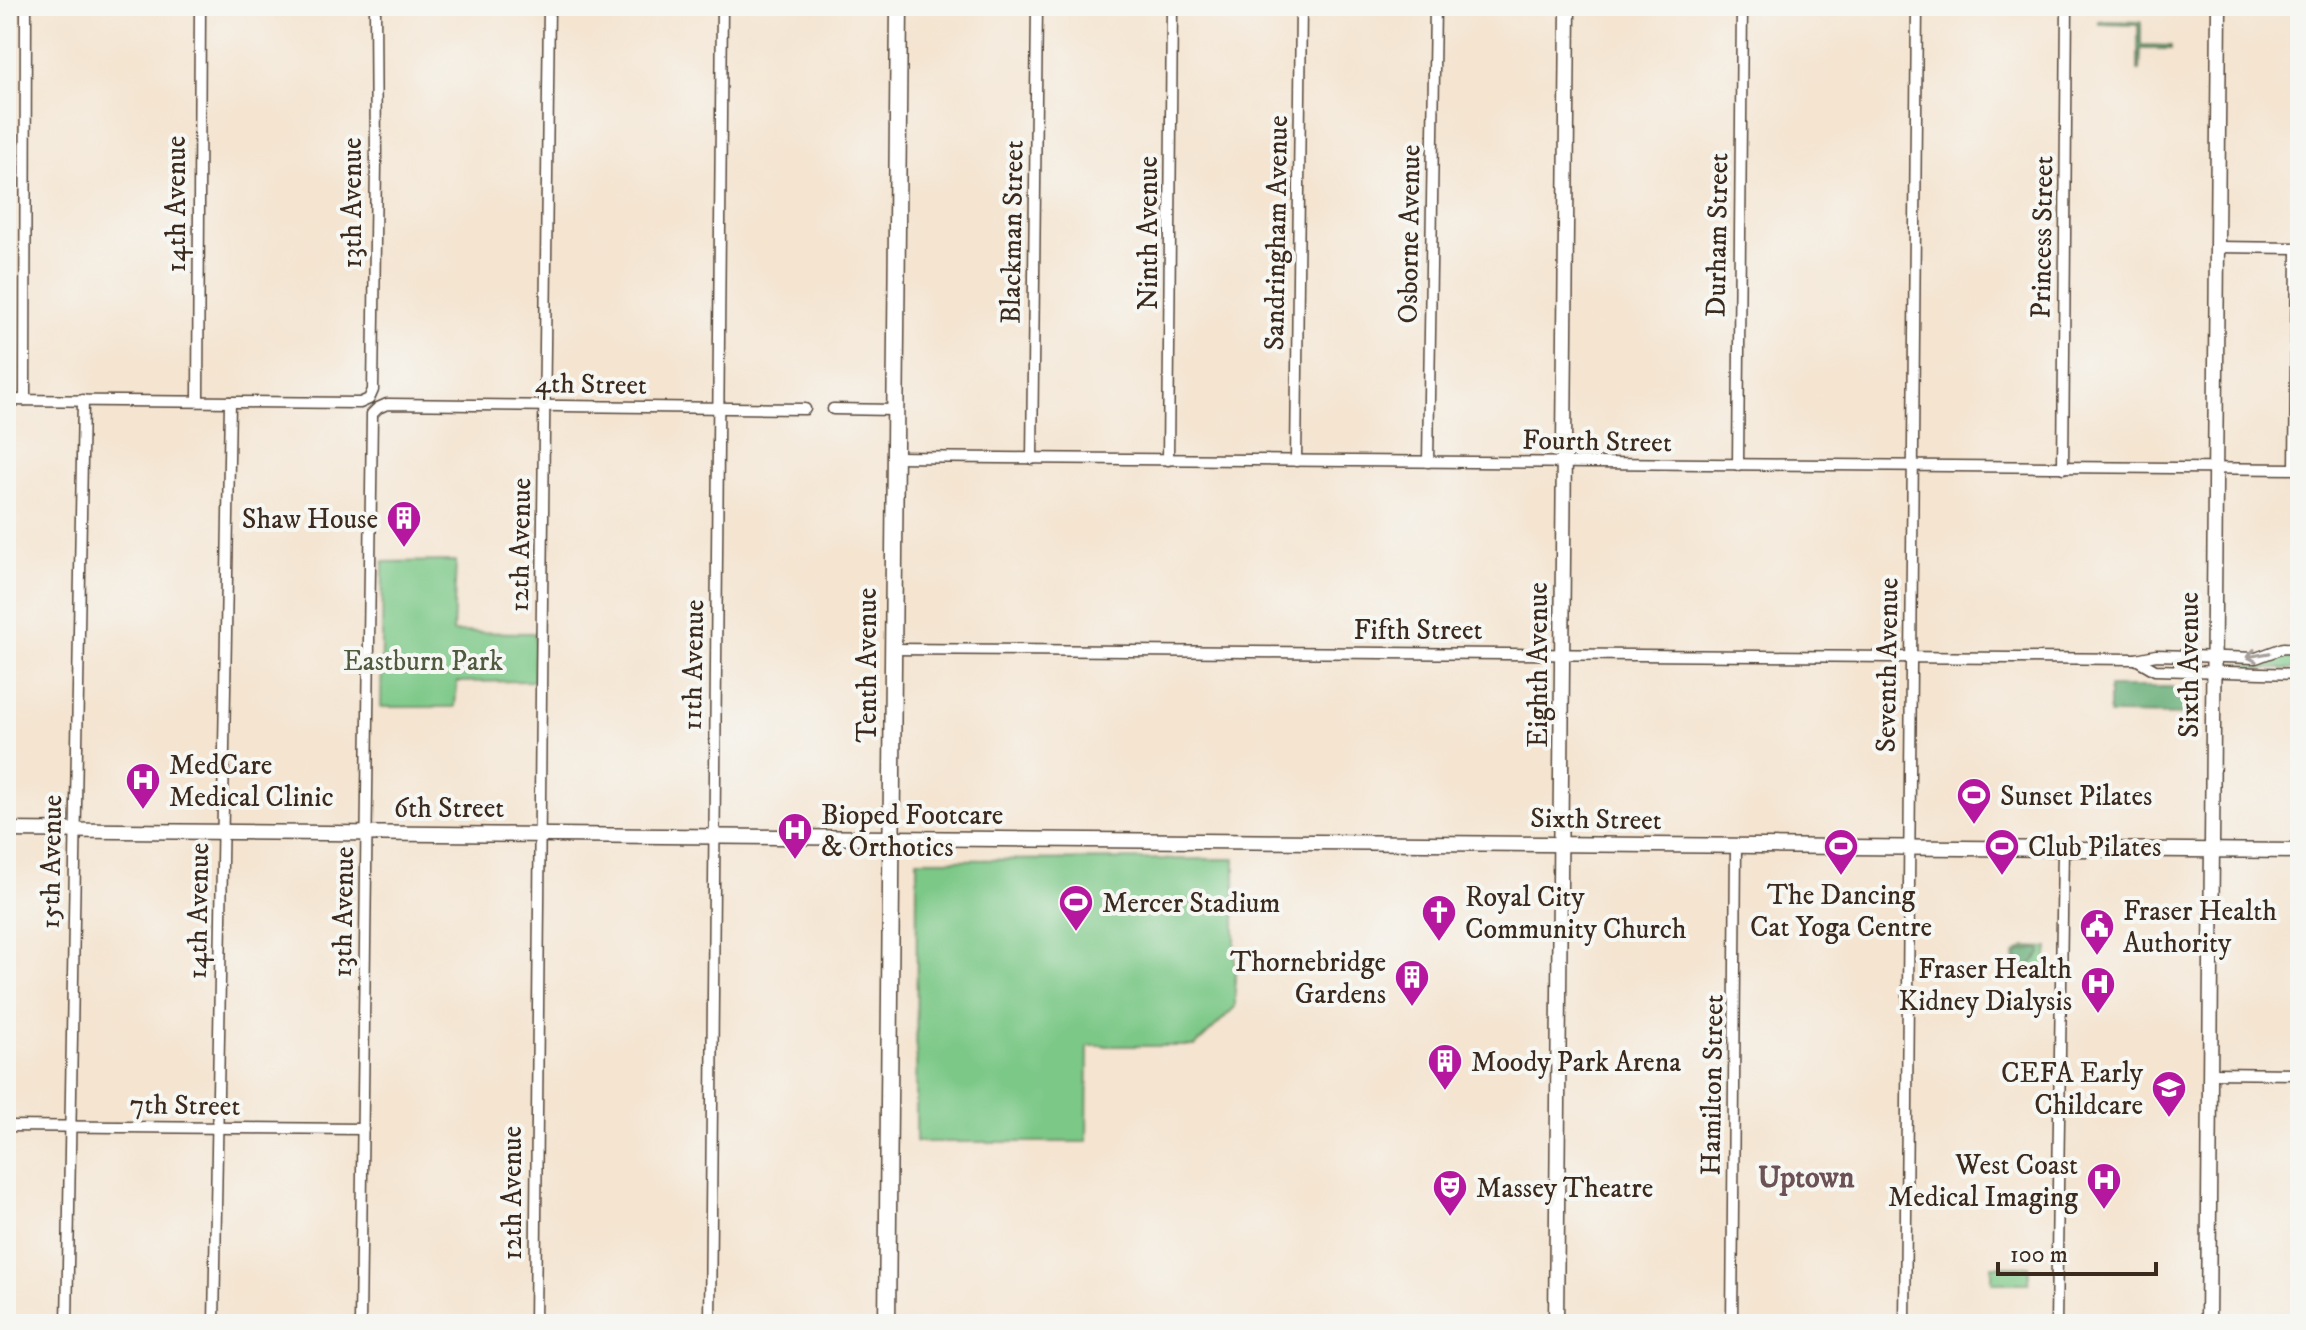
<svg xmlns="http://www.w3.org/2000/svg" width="2306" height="1330" font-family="'IM FELL DW Pica',serif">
<rect width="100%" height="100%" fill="#f6f6f2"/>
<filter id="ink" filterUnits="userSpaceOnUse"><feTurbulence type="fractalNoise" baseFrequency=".0125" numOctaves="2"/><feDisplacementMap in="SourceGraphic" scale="16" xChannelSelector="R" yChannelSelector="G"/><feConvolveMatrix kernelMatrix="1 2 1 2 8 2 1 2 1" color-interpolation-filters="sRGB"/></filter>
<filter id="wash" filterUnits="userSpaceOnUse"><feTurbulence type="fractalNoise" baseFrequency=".006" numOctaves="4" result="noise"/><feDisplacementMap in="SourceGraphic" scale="32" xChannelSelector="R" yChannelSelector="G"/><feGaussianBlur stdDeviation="1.8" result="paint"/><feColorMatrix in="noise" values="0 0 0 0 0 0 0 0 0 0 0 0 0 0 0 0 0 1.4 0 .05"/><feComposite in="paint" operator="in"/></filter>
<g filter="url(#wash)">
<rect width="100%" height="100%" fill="#f4e4d0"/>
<g fill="#7bc887" stroke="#5b7952" stroke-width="2">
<polygon points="456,561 453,632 535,633 534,681 457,682 455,707 381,707 383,562"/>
<polygon points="2300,653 2300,669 2231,669 2231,666 2264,663 2285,654"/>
<polygon points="1235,859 1235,1007 1195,1046 1088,1046 1087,1142 916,1142 917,860"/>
<path d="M2025,947L2048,948L2045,970H2022C2015,966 2012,961 2016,953Z"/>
<rect x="1992" y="1266" width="37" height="17"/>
</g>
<g fill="#64ac74" stroke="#506b49" stroke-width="2">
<polygon points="2099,21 2141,22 2141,45 2171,46 2171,49 2141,49 2140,71 2138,71 2138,25 2099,24"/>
<polygon points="2109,687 2171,687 2195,698 2193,715 2109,714"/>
<polygon points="2035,949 2040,949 2041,954 2029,966 2024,967 2018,963 2017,955 2022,951"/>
</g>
</g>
<g filter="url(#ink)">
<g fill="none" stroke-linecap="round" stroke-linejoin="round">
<g stroke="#574639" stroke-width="13">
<g id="street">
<polyline points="2217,247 2300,248"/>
<polyline points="6,400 360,403 369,399 373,390 376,164 375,6"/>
<polyline points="25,400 26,6"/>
<polyline points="198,401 200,6"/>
<polyline points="833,409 894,410"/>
<polyline points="894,457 2300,469"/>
<polyline points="1032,459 1037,6"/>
<polyline points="1168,460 1172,6"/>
<polyline points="1296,461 1301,6"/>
<polyline points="1428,462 1435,6"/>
<polyline points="1738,465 1742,6"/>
<polyline points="2063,468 2067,6"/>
<polyline points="2295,469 2297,248"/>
<polyline points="892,649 2136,659 2156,655 2256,658 2283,648 2300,649"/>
<polyline points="2136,659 2155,670 2300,674"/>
<polyline points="2210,1073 2300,1074"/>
<polyline points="6,1126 363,1129"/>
<polyline points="67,1324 83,400"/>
<polyline points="214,1324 230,402"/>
<polyline points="360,1324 372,414 378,408 387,404 805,409"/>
<path d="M535,1324C537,885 545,445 549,6"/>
<polyline points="710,1324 722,6"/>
<polyline points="1732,1324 1736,846"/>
<polyline points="1905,1324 1917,6"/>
<polyline points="2056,1324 2063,849"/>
</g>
</g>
<g stroke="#574639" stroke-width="17">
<g id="secondary">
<polyline points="6,830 2300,851"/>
<polyline points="1556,1324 1568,6"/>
<polyline points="2208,1324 2219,6"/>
</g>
</g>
<g stroke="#574639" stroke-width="19">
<polyline id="primary" points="887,1324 899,6"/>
</g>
<use href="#street" stroke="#fff" stroke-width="10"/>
<use href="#secondary" stroke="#fff" stroke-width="14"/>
<use href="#primary" stroke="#fff" stroke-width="16"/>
</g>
<defs><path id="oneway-shaft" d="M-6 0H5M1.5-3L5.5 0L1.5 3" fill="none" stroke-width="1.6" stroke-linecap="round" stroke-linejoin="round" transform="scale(2)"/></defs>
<use stroke="#a79f9a" href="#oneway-shaft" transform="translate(2258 655) rotate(170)"/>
</g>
<defs>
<g id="building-pin" transform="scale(1.8)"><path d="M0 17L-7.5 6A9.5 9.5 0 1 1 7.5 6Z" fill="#b5179e" stroke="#f6f6f2"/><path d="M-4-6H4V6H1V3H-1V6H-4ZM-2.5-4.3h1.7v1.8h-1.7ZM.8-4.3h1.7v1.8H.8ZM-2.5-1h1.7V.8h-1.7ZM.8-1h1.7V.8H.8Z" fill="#fff"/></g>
<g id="hospital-pin" transform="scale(1.8)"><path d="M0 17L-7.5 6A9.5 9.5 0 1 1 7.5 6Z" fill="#b5179e" stroke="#f6f6f2"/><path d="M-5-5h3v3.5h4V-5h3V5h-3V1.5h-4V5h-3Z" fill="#fff"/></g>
<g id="stadium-pin" transform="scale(1.8)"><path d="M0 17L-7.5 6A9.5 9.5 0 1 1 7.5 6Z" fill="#b5179e" stroke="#f6f6f2"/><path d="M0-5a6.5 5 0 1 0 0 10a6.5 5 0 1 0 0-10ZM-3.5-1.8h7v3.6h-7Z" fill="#fff"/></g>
<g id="church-pin" transform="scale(1.8)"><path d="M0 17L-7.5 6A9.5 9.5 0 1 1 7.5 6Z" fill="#b5179e" stroke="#f6f6f2"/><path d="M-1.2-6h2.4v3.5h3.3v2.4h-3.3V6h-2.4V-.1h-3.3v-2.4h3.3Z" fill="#fff"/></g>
<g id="civic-pin" transform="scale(1.8)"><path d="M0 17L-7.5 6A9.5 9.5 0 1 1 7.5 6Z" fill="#b5179e" stroke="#f6f6f2"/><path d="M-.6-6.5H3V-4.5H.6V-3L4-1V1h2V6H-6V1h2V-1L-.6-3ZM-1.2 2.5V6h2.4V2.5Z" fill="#fff"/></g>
<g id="school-pin" transform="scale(1.8)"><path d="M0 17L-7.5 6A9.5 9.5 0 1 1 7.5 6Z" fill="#b5179e" stroke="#f6f6f2"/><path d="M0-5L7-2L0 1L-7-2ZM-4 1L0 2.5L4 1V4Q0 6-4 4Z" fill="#fff"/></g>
<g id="theatre-pin" transform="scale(1.8)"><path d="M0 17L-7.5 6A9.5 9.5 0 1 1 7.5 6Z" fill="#b5179e" stroke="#f6f6f2"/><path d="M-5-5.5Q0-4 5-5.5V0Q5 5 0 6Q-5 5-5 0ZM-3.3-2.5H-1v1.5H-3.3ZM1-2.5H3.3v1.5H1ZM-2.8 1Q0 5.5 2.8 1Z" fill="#fff"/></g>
</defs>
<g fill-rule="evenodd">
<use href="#building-pin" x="404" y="518"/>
<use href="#hospital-pin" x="143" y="780"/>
<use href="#stadium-pin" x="1974" y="795"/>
<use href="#hospital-pin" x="795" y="830"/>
<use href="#stadium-pin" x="1841" y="846"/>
<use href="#stadium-pin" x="2002" y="846"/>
<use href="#stadium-pin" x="1076" y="902"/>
<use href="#church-pin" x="1439" y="912"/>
<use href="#civic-pin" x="2097" y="926"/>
<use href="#building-pin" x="1412" y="977"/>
<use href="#hospital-pin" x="2098" y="984"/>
<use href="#building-pin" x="1445" y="1061"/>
<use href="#school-pin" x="2169" y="1088"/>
<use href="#hospital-pin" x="2104" y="1180"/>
<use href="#theatre-pin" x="1450" y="1187"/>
</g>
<g text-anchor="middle" stroke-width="8" stroke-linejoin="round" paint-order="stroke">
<g font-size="28" fill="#3b2a1e" stroke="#f6f6f2">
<text transform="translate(351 203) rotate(-90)" y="10">13th Avenue</text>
<text transform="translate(175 204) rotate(-90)" y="10">14th Avenue</text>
<text transform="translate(1011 232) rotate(-89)" y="10">Blackman Street</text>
<text transform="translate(1147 233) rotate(-90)" y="10">Ninth Avenue</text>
<text transform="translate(1275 233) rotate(-89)" y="10">Sandringham Avenue</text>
<text transform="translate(1408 234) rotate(-89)" y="10">Osborne Avenue</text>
<text transform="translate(1716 235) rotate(-89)" y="10">Durham Street</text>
<text transform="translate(2041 237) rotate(-89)" y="10">Princess Street</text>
<text transform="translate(591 383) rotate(1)" y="10">4th Street</text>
<text transform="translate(1597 440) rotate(1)" y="10">Fourth Street</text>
<text transform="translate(519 545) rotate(-89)" y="10">12th Avenue</text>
<text x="1418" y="639">Fifth Street</text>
<text transform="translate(692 665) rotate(-89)" y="10">11th Avenue</text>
<text transform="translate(866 665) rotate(-90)" y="10">Tenth Avenue</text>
<text transform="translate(1537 665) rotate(-90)" y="10">Eighth Avenue</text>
<text transform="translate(1886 665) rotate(-89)" y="10">Seventh Avenue</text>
<text transform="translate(2188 665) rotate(-90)" y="10">Sixth Avenue</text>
<text x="449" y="817">6th Street</text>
<text transform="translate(1596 818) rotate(1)" y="10">Sixth Street</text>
<text transform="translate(50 862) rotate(-89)" y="10">15th Avenue</text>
<text transform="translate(197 911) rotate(-89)" y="10">14th Avenue</text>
<text transform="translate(342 912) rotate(-89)" y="10">13th Avenue</text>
<text transform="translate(1711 1085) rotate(-89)" y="10">Hamilton Street</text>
<text transform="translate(185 1104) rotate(1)" y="10">7th Street</text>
<text transform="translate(511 1193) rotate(-90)" y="10">12th Avenue</text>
</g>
<g font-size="28" fill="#3b2a1e" stroke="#f6f6f2" text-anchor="start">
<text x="378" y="528" text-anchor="end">Shaw House</text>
<text x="169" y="774">MedCare<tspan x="169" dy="32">Medical Clinic</tspan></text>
<text x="2000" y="805">Sunset Pilates</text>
<text x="821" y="824">Bioped Footcare<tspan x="821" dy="32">&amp; Orthotics</tspan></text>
<text x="2028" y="856">Club Pilates</text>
<text x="1841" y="904" text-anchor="middle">The Dancing<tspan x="1841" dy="32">Cat Yoga Centre</tspan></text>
<text x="1465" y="906">Royal City<tspan x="1465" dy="32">Community Church</tspan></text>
<text x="1102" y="912">Mercer Stadium</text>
<text x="2123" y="920">Fraser Health<tspan x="2123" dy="32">Authority</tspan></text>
<text x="1386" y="971" text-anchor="end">Thornebridge<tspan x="1386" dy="32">Gardens</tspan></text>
<text x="2072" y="978" text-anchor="end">Fraser Health<tspan x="2072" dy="32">Kidney Dialysis</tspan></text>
<text x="1471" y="1071">Moody Park Arena</text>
<text x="2143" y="1082" text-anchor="end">CEFA Early<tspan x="2143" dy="32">Childcare</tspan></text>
<text x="2078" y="1174" text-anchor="end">West Coast<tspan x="2078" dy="32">Medical Imaging</tspan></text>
<text x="1476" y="1197">Massey Theatre</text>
</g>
<g font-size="28" fill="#4e593e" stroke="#f6f6f2">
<text x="423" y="670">Eastburn Park</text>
</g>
<g font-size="30" font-weight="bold" fill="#6c5257" stroke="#f6f6f2">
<text x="1806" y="1187">Uptown</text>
</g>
</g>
<rect width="2306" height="1330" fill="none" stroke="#f6f6f2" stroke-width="32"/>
<path d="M1998 1262v12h158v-12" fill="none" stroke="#3b2a1e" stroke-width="4"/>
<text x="2010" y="1262" font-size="24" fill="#3b2a1e" stroke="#f6f6f2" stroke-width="6" paint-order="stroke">100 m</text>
</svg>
